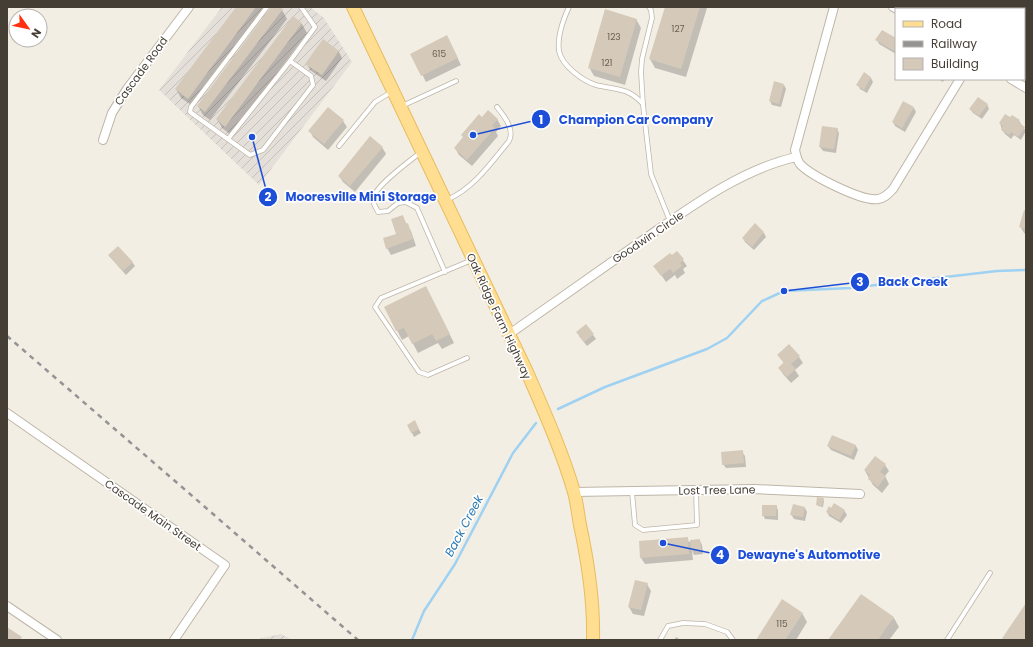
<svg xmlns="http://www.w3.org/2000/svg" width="1033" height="647" font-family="Poppins,sans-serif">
<defs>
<pattern id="industrial-furrows" width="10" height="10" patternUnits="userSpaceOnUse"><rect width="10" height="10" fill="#e5dfd9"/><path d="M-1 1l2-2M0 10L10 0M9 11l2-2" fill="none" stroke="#c6c0bb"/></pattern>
</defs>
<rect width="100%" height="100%" fill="#f3eee4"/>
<g fill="url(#industrial-furrows)">
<polygon points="222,7 310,7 324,18 352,62 259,185 159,90"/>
<polygon points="281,634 293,640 253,640"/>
</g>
<g fill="#0003">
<polygon points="237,7 268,7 194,107 181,98 176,89"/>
<polygon points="273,7 279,7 282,10 287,19 210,120 203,115 198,106"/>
<polygon points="666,7 707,8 686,77 655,68 650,59"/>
<polygon points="962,7 965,7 968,9 960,9"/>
<polygon points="293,17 302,24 307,33 231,135 222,128 217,119"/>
<polygon points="636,19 641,28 625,85 594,76 589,67"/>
<polygon points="1024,29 1026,30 1026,37 1024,35"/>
<polygon points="896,39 896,54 879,44 877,40"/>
<polygon points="323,41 339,52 342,58 326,81 310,70 307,64"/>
<polygon points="450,43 461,65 426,82 412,54"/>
<polygon points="864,74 871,78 873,82 867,93 860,89 858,85"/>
<polygon points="938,79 945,79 943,82"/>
<polygon points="784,85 786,89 781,107 772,105 770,101"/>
<polygon points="904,102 914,108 916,112 905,132 895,126 893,122"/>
<polygon points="987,104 989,109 982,119 973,113 970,109"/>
<polygon points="328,108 343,121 347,127 328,150 313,137 310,131"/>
<polygon points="482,118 497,119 501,126 496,132 498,136 472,166 459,155 455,148"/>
<polygon points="1011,118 1019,121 1026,131 1021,140 1014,135 1011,139 1005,134 1002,130 1000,123"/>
<polygon points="837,129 839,133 836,153 823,151 820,147"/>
<polygon points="382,147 386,154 355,192 343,182 339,176"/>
<polygon points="1026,212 1026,234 1024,233 1020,226"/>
<polygon points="402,216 411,231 416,246 391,255 387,248 397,234"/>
<polygon points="755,225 764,233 766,237 754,250 745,242 743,238"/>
<polygon points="677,252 687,266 683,269 685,273 677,279 675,275 666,282 655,266"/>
<polygon points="109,256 132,262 135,266 126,275"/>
<polygon points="431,297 454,343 442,349 438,343 418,353 409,336 402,340 386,308"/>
<polygon points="586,325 596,339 587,346 579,336"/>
<polygon points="778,355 799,357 803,363 795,370 799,376 791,383 783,374 779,368 784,363"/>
<polygon points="408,425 417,426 421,433 414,437"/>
<polygon points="833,436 856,446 858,450 854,460 831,450 828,446"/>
<polygon points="742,452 745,456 746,467 726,468 723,464"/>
<polygon points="885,465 889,471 885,476 889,484 882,493 873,485 865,471"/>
<polygon points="823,499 824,501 823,507 818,506 817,504"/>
<polygon points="776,506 778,510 778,520 765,519 763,515"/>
<polygon points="805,508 807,512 805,521 794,519 791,514"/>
<polygon points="844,510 847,515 841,523 829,516 827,512"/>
<polygon points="687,538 689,542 700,541 702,545 703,554 694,555 692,550 693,560 645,564 641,558"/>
<polygon points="647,584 651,591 644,616 633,614 629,607"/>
<polygon points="802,613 807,622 796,640 757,640"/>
<polygon points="894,618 899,627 889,640 829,640"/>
<polygon points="676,637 681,640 674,640"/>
</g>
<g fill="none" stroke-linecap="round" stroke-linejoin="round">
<g stroke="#9ed1f2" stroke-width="2.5">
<polyline points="558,409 605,387 707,349 727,338 762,301 784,291 850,288 997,271 1026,270"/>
<polyline points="412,640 424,611 455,564 513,453 536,423"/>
</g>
</g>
<g fill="#d5cab9">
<polygon points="236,7 256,7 188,99 175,89"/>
<polygon points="271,7 280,7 283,9 205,112 197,106"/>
<polygon points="665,7 700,7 681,69 649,59"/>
<polygon points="605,9 637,19 620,77 588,68"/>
<polygon points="293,16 302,23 225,127 216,119"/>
<polygon points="882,30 896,38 896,52 875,40"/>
<polygon points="447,35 458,58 421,76 410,54"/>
<polygon points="323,39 339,51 322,75 305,64"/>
<polygon points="864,72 871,77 864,90 856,85"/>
<polygon points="774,81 784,84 779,104 769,101"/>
<polygon points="978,97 988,104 979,116 969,109"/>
<polygon points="903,101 914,107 902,128 892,122"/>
<polygon points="328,107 344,120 324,144 308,131"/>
<polygon points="488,110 498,119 492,126 495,128 467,160 454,148 463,137 461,135 479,114 482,117"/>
<polygon points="1005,114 1010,117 1012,115 1020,120 1018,122 1025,127 1018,137 1011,132 1009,135 1001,130 1003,126 999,123"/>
<polygon points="822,126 838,128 834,149 819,147"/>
<polygon points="370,136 383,147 350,186 338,176"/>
<polygon points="1024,210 1026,211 1026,229 1019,227"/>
<polygon points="403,215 406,224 408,223 413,239 386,249 383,238 396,234 391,219"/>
<polygon points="755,223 764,232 752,247 742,238"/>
<polygon points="118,246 133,262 123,271 108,255"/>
<polygon points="677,251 684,259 680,263 682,266 673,273 670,269 661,276 653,266 670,253 672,255"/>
<polygon points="426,286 450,334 436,341 432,334 412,344 404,328 396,331 384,307"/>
<polygon points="586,324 594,334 584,342 576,332"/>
<polygon points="789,344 800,356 791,364 796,369 787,377 778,368 784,362 777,355"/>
<polygon points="415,420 419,429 411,433 407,425"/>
<polygon points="832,435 856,445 851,456 827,446"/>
<polygon points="743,450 744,463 722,465 721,452"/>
<polygon points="875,456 886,464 880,472 886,476 878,487 868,479 870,475 864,470"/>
<polygon points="817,497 824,498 822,506 816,505"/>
<polygon points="834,503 845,510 839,520 826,512 829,506 831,508"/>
<polygon points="793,504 805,507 803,517 790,515"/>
<polygon points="762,505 777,505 776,516 762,516"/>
<polygon points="688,537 689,554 640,558 639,541"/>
<polygon points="700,539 701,550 691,551 690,540"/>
<polygon points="635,580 648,583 641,610 628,607"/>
<polygon points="861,594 894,617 878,640 828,640"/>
<polygon points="782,599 803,613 785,640 756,640"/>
<polygon points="1026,603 1026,640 1001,640"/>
<polygon points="7,627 22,637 20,640 7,640"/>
</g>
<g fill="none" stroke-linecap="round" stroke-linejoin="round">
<g stroke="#beb6a7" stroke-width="5.5">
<g id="service">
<polyline points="267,7 191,107 190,112 250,155 263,150 313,85 311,76 290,61 315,27 301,7"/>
<path d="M569,7C563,20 557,36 559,51C562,66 583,81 596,85C616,90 628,87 643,104"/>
<polyline points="649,7 651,10 652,18 642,59 641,72 643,105 651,174 670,221"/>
<polyline points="402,106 456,81"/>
<polyline points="228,139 290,61"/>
<polyline points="339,146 375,102 393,91"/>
<path d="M421,152C411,160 372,188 373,200C373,204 377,209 378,212L388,211L398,203L406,202L417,208L445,272"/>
<path d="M447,200C474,188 491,163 509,141C515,129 504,116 497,107"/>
<polyline points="467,358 428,375 419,372 375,307 381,298 472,260"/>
<polyline points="632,492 635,525 643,530 697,525 696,490"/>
<polyline points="660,640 668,626 683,623 705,624 727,632 733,640"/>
<polyline points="947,640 990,573"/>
</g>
</g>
<g stroke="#beb6a7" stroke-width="10">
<g id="minor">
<path d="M834,7L795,150C796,155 797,160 800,164C811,176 863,202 878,199C885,198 888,194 893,189L960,79"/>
<polyline points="893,7 897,9"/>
<polyline points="1003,9 1004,7"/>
<polyline points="1011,79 1026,88"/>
<polyline points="103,140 112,113 127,89 189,7"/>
<path d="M508,335C552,304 596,273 640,242C688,209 739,170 796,157"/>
<polyline points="7,413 225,565 174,640"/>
<polyline points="574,492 754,489 860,494"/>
<polyline points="7,606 57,640"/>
</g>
</g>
<g stroke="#e7bc5e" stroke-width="14">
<path id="primary" d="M353,7L527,372C544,411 562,451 574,492C577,503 578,514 580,525C588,562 594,602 593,640"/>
</g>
<use href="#service" stroke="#fff" stroke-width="4"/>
<use href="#minor" stroke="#fff" stroke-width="8"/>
<use href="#primary" stroke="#ffde91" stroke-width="12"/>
<polyline stroke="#949494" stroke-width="2.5" stroke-dasharray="5 5" stroke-linecap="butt" points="7,336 190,494 358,640"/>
</g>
<g text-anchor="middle" stroke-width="3.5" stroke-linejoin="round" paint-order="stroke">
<g font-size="9" fill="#696155">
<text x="678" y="32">127</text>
<text x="614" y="40">123</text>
<text x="439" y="57">615</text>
<text x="607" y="66">121</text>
<text x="782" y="627">115</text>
</g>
<g font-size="11" fill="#453e34" stroke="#fff">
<text transform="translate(141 71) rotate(-54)" y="4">Cascade Road</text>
<text transform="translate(648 237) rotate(-34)" y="4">Goodwin Circle</text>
<text transform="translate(499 316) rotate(65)" y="4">Oak Ridge Farm Highway</text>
<text transform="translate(717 490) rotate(-1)" y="4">Lost Tree Lane</text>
<text transform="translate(153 515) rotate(35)" y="4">Cascade Main Street</text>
</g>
<g font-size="12" font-style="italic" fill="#2a7bb4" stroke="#fff">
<text transform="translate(464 526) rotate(-62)" y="4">Back Creek</text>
</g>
</g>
<path fill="none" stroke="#1d4ed8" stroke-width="1.5" d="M473 135L541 119M252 137L268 197M784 291L860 282M663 543L720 555"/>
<g fill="#1d4ed8" stroke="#fff" stroke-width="1.5">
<circle cx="473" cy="135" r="4"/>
<circle cx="252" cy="137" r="4"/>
<circle cx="784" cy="291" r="4"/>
<circle cx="663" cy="543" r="4"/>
<circle cx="541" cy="119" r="10"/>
<circle cx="268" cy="197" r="10"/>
<circle cx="860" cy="282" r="10"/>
<circle cx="720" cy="555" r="10"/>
</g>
<g font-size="12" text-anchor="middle" font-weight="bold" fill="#fff">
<text x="541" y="124">1</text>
<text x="268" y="201">2</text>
<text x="860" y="286">3</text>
<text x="720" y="559">4</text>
</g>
<g font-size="12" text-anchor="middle" font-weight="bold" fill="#1d4ed8" stroke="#fff" stroke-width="3.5" stroke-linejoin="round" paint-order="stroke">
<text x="636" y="124">Champion Car Company</text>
<text x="361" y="201">Mooresville Mini Storage</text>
<text x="913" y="286">Back Creek</text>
<text x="809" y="559">Dewayne's Automotive</text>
</g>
<rect width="1033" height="647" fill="none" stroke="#453e34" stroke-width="16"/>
<rect x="895" y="8" width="130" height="72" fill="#ffffff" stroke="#b5b2ae"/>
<rect x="903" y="21" width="20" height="6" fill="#ffde91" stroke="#b5b2ae"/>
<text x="931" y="28" font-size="12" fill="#453e34">Road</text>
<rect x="903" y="41" width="20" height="6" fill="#949494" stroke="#b5b2ae"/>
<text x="931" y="48" font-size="12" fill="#453e34">Railway</text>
<rect x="903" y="58" width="20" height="12" fill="#d5cab9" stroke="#b5b2ae"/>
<text x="931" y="68" font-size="12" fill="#453e34">Building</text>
<g transform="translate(28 28) rotate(123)"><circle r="19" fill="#ffffff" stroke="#b5b2ae"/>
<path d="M0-3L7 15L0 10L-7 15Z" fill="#ff300f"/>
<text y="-6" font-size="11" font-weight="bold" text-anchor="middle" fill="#453e34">N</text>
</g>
</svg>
